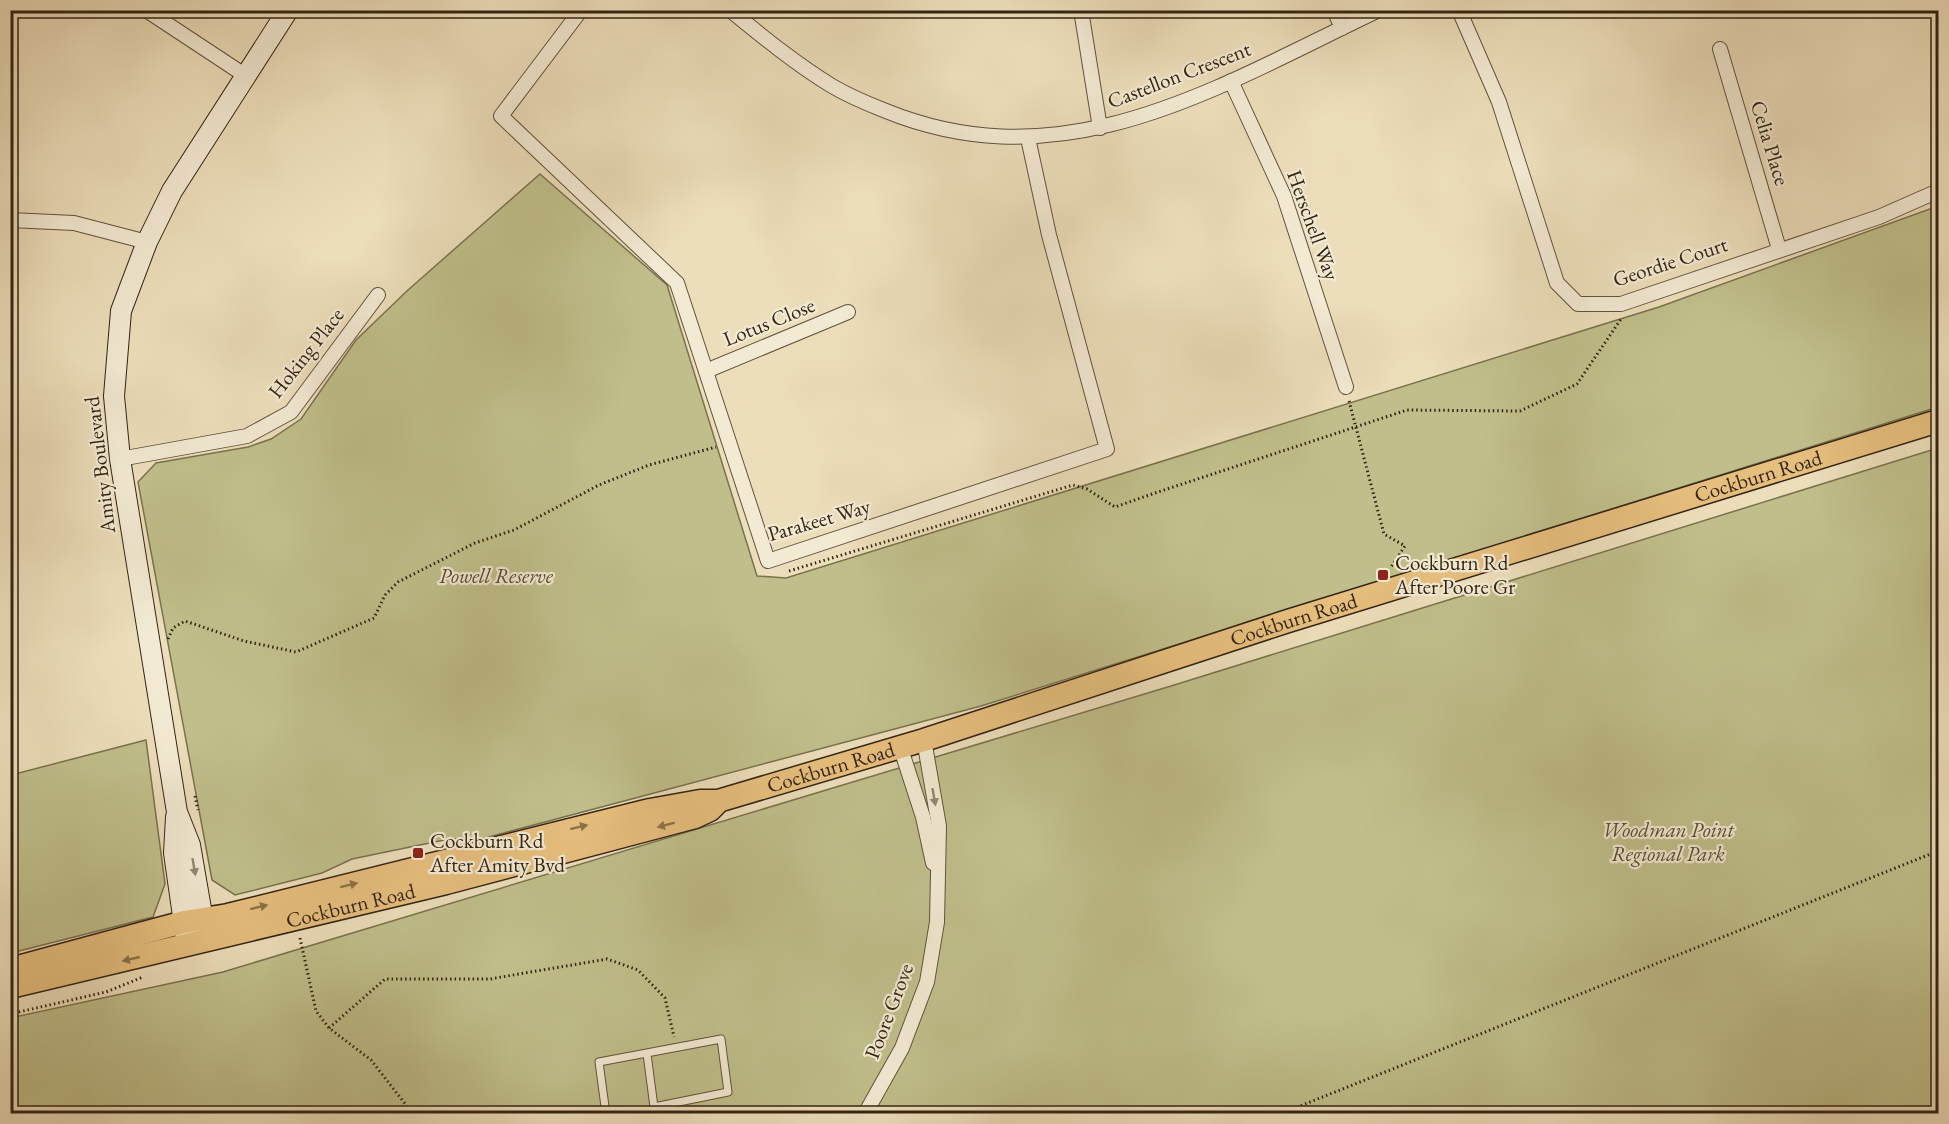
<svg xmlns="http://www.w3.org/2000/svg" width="1949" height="1124" font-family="'EB Garamond',serif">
<rect width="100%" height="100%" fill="#eddebb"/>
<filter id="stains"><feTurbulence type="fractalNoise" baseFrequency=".00333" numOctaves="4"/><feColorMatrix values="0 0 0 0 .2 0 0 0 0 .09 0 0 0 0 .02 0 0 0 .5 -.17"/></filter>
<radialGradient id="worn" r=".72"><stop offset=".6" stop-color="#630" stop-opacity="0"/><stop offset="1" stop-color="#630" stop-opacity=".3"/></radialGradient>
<g fill="#c0bf8b" stroke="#7a724f" stroke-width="1.5">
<polygon points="540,174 667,285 757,576 786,578 1659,307 1938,206 1938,407 981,706 485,838 449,839 352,859 322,873 235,895 212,880 138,482 156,463 248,447 271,439 301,419 356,340 408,290"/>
<polygon points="1938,448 1938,1113 11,1113 10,1018 223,972 1171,686"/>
<polygon points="146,740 165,884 153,917 11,953 11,775"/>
</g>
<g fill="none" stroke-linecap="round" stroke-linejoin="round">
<g stroke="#62523d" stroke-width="9">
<g id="lane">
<polyline points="647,1054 654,1107"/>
<polyline points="606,1114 599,1062 721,1039 728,1092 654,1107 655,1114"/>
</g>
</g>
<g stroke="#62523d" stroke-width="16">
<g id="street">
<polyline points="146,10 246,76"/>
<polyline points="581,10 501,116 677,283 768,561 1107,449 1049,235 1028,138"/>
<path d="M730,10C763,37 796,64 832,86C849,96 868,104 886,111C1066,184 1219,86 1379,10"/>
<polyline points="1081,10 1100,128"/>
<polyline points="1334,10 1342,28"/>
<polyline points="1459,10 1499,102 1557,283 1578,304 1621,304 1879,217 1938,191"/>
<polyline points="1720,49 1779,249"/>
<polyline points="1231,81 1284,196 1346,387"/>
<polyline points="10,220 74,223 147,242"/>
<polyline points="706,371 848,312"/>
<polyline points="120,459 247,436 291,412 378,295"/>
<polyline points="900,746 923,817 933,863"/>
<polyline points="865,1114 902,1048 927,982 937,922 939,826 924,740"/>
</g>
</g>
<g stroke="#332413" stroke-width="22">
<g id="secondary">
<polyline points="176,817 174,853 186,937"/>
<polyline points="205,932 190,845 177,812 120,459 114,396 121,311 147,242 172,191 288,10"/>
</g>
</g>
<g stroke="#332413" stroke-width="25">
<g id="primary">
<path id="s1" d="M10,969L184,922L228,915L650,810L700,801H718L924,740L1288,621L1938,421"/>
<path id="s2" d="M10,987L446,883L695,817L710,810L716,804"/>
</g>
</g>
<g stroke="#332413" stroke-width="3" stroke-dasharray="1.5 3" stroke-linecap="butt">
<polyline points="1349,401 1384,534 1405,546 1391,567"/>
<polyline points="789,571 1073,485 1087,489 1115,507 1155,493 1407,410 1520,411 1577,384 1621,319"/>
<polyline points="168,639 173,628 185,621 244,641 296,652 374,618 385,595 398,582 475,543 514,530 599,485 649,465 716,447"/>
<polyline points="195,796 198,810"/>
<polyline points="300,938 316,1011 329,1028 371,1060 413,1114"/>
<polyline points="10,1014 106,992 143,977"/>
<polyline points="329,1028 385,979 490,979 607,959 638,970 665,998 674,1037"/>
<polyline points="1280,1114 1938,851"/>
</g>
<use href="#lane" stroke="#f3ead3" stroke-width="7"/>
<use href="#street" stroke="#f3ead3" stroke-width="14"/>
<use href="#secondary" stroke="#f3ead3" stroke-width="20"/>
<use href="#primary" stroke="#e6bf7e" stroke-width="22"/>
</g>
<defs><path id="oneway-solid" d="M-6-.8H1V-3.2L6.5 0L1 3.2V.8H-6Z" transform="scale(1.5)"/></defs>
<g fill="#938773">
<use href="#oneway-solid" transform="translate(934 797) rotate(80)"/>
<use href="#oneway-solid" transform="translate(194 867) rotate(80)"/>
</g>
<g fill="#8c7248">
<use href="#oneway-solid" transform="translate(666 825) rotate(165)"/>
<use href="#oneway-solid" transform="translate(579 827) rotate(-14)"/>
<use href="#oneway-solid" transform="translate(349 885) rotate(-14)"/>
<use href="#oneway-solid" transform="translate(259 907) rotate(-14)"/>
<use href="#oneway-solid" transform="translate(131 959) rotate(167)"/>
</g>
<g fill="#8f2418" stroke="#f3ead3" stroke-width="2">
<rect x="1377" y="569" width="12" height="12" rx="3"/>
<rect x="412" y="847" width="12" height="12" rx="3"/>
</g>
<g text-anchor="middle" stroke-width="4.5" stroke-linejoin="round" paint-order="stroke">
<g font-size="21" fill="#332413" stroke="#f3ead3">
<text transform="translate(1179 75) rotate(-21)" y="7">Castellon Crescent</text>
<text transform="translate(1770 143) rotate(73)" y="7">Celia Place</text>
<text transform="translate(1313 225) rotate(70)" y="7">Herschell Way</text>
<text transform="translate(1670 262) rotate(-18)" y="7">Geordie Court</text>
<text transform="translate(769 322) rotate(-22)" y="7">Lotus Close</text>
<text transform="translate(306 353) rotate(-52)" y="7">Hoking Place</text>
<text transform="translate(100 465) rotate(-97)" y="7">Amity Boulevard</text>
<text dy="7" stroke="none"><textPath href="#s1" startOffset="1818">Cockburn Road</textPath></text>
<text transform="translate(819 520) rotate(-16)" y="7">Parakeet Way</text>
<text dy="7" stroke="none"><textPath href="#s1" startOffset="1332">Cockburn Road</textPath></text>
<text dy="7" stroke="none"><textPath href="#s1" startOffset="846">Cockburn Road</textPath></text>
<text dy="7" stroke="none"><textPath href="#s2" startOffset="350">Cockburn Road</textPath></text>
<text transform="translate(889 1011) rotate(-69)" y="7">Poore Grove</text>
</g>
<g font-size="21" fill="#332413" stroke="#f3ead3" text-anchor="start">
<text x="1395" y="570">Cockburn Rd<tspan x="1395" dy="24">After Poore Gr</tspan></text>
<text x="430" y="848">Cockburn Rd<tspan x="430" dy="24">After Amity Bvd</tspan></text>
</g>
<g font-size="21" font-style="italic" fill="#564b31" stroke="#f3ead3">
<text x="496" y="583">Powell Reserve</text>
<text x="1668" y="837">Woodman Point<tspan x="1668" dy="24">Regional Park</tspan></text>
</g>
</g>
<rect width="1949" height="1124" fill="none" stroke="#eddebb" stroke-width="36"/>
<rect x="12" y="12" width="1925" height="1100" fill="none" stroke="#332413" stroke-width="3"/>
<rect x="18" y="18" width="1913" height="1088" fill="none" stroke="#332413" stroke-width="1.5"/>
<rect width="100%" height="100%" filter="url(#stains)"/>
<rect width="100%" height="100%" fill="url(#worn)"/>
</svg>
